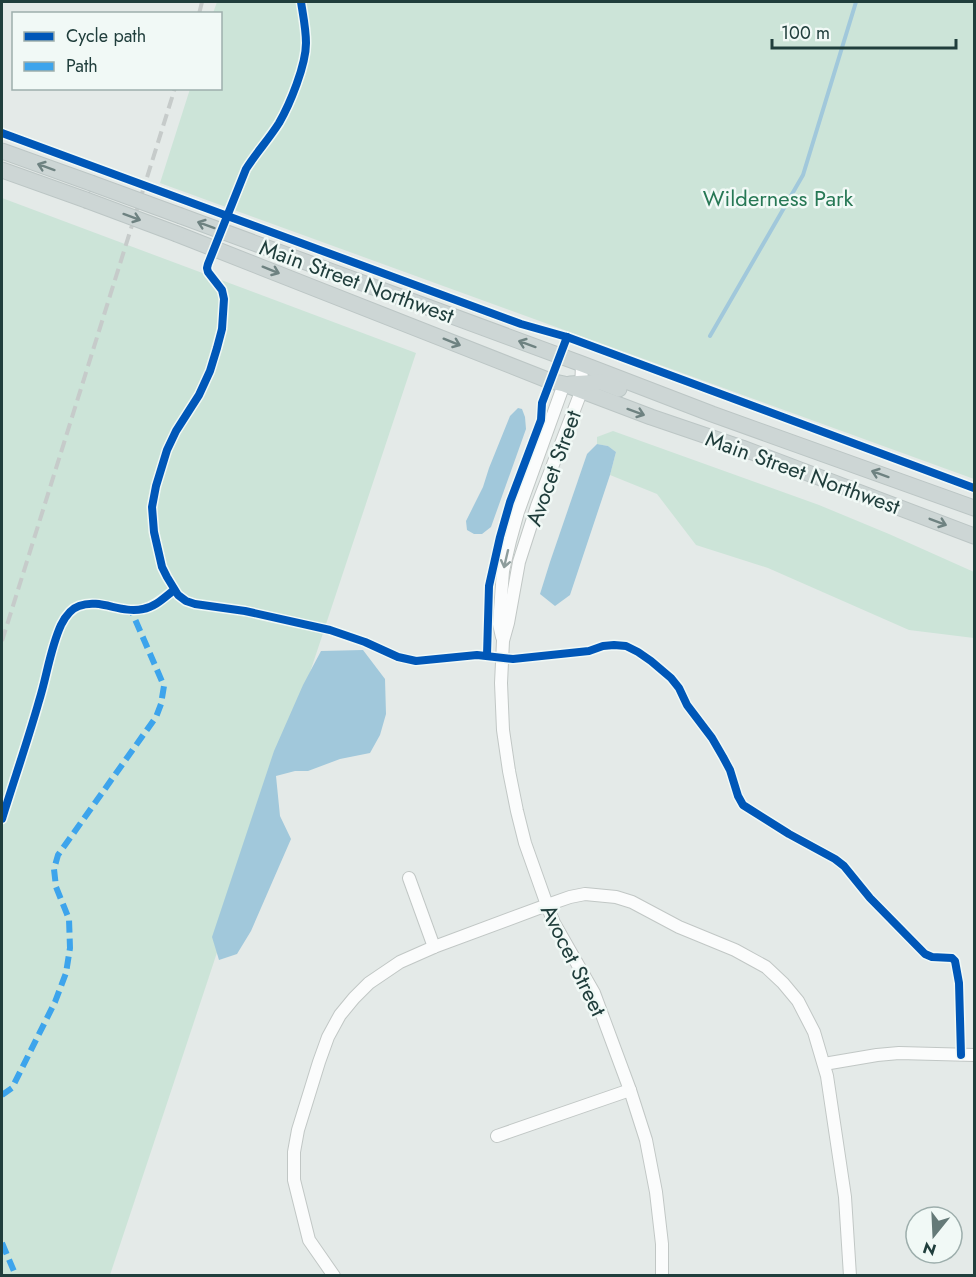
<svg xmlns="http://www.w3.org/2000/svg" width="976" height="1277" font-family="Jost,sans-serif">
<rect width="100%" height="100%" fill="#e4eae8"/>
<g fill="#cce4d8">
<polygon points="217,2 974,2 974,479 160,183 190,89 220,88 220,14 213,13"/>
<polygon points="2,198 416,353 110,1275 2,1275"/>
<polygon points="613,431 819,505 889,534 974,572 974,638 909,630 768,568 696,545 657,494 610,475 616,452 608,446 597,444 597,437"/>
</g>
<g fill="#a1c8db">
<polygon points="518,408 522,409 525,417 526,429 491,527 482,534 474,534 467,530 466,521 483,487 489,468 510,416"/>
<polygon points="597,444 608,446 616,452 610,475 570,595 555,606 540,594 550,562 587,454"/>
<polygon points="363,650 385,679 386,714 380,735 370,753 340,759 308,771 295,771 276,776 280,816 291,839 251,931 237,954 219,960 212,937 274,751 303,685 321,651"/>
</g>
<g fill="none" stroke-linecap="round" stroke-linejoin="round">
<polyline stroke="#a1c8db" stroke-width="4" points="710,336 803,175 856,2"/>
<g stroke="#c1c7c5" stroke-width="14">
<g id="minor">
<polyline points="582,364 581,392 537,506 519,562 508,623 503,641 501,683 503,730 509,771 517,811 525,843 547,905 554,923 594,993 630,1090 646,1140 656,1192 662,1244 662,1276"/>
<polyline points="502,637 499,624 503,571 510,541 518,512 564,384"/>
<polyline points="409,878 434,947"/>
<polyline points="824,1064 877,1055 899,1053 974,1055"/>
<polyline points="497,1136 630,1090"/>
<polyline points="334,1276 309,1240 294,1180 294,1152 298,1130 319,1062 328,1037 340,1015 354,998 369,983 400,962 434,947 547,905 570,897 585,894 616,897 632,902 679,927 735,950 766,967 783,983 798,1001 814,1032 827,1076 845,1197 850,1276"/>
</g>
</g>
<g stroke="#bcc6c5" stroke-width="17">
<g id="major">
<polyline points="2,151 91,183"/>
<polyline points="2,170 86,200"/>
<polyline points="181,216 582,364 712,414 974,508"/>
<polyline points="177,234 550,381 564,384 651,417 742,448 974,536"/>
<polyline points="570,384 601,382 619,389"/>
</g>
</g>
<use href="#minor" stroke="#fbfcfc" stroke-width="12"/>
<use href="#major" stroke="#cdd6d5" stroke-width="15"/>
<g stroke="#c6cbca" stroke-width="4" stroke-dasharray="12 6" stroke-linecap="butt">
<polyline points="199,14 202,2"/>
<polyline points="2,641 175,88"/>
</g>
<g stroke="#bcc6c5" stroke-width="17" stroke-linecap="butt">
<g id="major-bridge">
<polyline points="91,183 181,216"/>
<polyline points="86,200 177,234"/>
</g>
</g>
<use href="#major-bridge" stroke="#cdd6d5" stroke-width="15"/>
<g stroke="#3da4ec" stroke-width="6" stroke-dasharray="12 6" stroke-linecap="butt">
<polyline points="2,1095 12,1088 55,1002 66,973 70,948 69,919 56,887 54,869 58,855 156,717 161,704 164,686 131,610"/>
<polyline points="2,1243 16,1276"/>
</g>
<g stroke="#f1f9f6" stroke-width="11">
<g id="cycleway">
<path d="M301,2C303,15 306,29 306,43C306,65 290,104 279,123C269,139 256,153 246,169L208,264L207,268L208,272L222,290L224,299L222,329L217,348L210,371L199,395L176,431L167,450L156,486L152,507L154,532L162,567L167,577L178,595L186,601L195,604L245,611L330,630L365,642L398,657L416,661L477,655L513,659L589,651L603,646L614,645L626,646L638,652L651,661L671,678L679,688L687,705L712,738L723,757L730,770L738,796L743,805L789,834L835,859L844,866L870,898L925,954L932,957L952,958L955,961L959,983L961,1055"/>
<polyline points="2,133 521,324 567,337 974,488"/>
<polyline points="487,655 489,586 500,537 510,502 541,420 542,403 567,337"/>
<path d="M2,819C14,780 28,740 39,701C47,676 50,649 61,625C65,617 70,609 79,606C100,598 121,614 143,609C155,607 165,597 174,590"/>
</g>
</g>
<use href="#cycleway" stroke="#0057b8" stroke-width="8"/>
</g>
<defs><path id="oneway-shaft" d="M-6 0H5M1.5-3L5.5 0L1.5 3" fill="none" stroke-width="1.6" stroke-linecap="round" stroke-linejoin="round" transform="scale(1.5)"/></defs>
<g stroke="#6e8281">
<use href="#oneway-shaft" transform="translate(46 167) rotate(-160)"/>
<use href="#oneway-shaft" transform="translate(132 217) rotate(20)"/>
<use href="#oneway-shaft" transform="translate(206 225) rotate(-160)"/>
<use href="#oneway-shaft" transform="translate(271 270) rotate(22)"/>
<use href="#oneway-shaft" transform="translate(452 342) rotate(22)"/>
<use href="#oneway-shaft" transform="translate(527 344) rotate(-160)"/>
<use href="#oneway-shaft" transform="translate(636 412) rotate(20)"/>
<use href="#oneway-shaft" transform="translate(880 474) rotate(-160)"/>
<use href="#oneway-shaft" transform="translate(938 522) rotate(21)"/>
</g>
<use stroke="#8e9d9c" href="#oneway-shaft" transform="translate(506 559) rotate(103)"/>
<g text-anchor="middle" stroke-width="5" stroke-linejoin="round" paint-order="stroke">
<g font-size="22" fill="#277855" stroke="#f1f9f6">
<text x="778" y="206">Wilderness Park</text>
</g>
<g font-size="22" fill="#203e3c" stroke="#f1f9f6">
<text transform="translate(357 281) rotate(20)" y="8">Main Street Northwest</text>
<text transform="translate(553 468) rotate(-70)" y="8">Avocet Street</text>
<text transform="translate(803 472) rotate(20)" y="8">Main Street Northwest</text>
<text transform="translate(574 960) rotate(64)" y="8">Avocet Street</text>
</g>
</g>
<rect width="976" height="1277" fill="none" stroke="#203e3c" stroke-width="6"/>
<rect x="12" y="12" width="210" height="78" fill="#f1f9f6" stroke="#9daeac" stroke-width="1.5"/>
<rect x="24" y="32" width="30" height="9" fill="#0057b8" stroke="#9daeac" stroke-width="1.5"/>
<text x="66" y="42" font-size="18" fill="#203e3c">Cycle path</text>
<rect x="24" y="62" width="30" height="9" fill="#3da4ec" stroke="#9daeac" stroke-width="1.5"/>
<text x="66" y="72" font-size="18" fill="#203e3c">Path</text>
<g transform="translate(934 1235) rotate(198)"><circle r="28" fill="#f1f9f6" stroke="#9daeac" stroke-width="1.5"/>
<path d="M0-4.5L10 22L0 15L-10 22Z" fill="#657a78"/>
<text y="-9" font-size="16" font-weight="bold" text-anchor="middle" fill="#203e3c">N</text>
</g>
<path d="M772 39v9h184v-9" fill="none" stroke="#203e3c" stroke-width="3"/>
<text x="781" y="39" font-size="18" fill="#203e3c" stroke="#f1f9f6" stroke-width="4.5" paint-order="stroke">100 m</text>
</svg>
